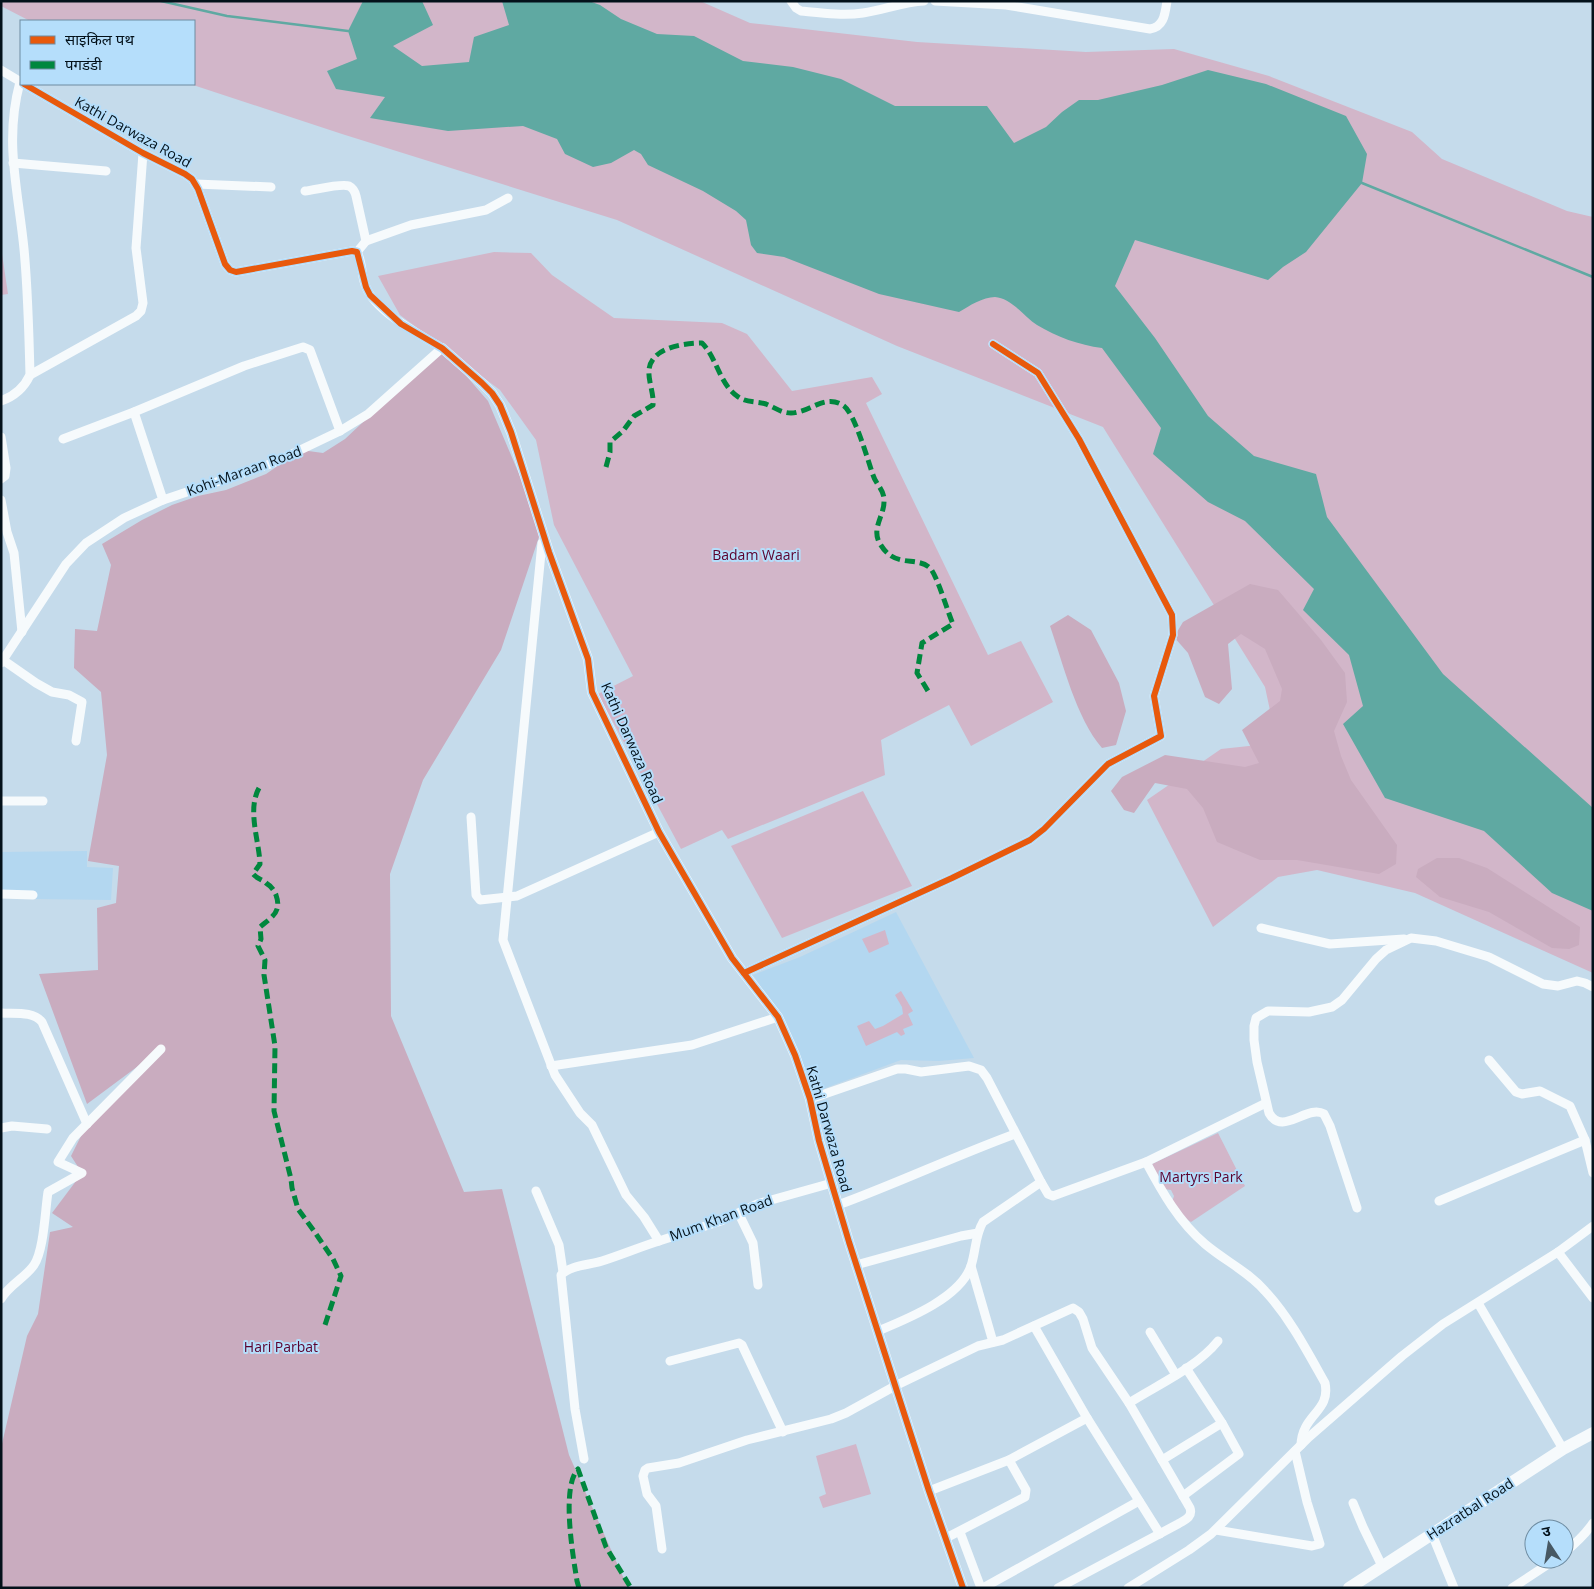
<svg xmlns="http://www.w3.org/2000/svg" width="1594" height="1589" font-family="'Open Sans','Noto Sans Devanagari',sans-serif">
<rect width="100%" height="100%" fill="#c5dbeb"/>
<g fill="#b3d7f0">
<polygon points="87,851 87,867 113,868 111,900 36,899 36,891 1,890 1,852"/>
<polygon points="896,912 974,1058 939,1061 901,1060 820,1090 808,1085 785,1022 753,975 800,957"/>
</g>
<g fill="#d2b6c9">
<polygon points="1,1 700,1 750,23 917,42 1086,52 1174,49 1269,76 1412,132 1442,159 1567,211 1593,217 1593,973 1415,893 1317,870 1278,877 1213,927 1147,800 1221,749 1277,743 1265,687 1103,427 897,346 617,220 342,134 190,84 194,84 194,21 30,21 1,6"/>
<polygon points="1,247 8,294 1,295"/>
<polygon points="494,252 531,253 552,275 614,318 722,323 747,334 792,391 872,377 882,394 866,403 988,655 1021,641 1053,702 971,746 949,705 881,740 885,775 728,839 722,830 681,849 598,694 633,676 554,525 536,440 500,390 400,315 378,276"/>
<polygon points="863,791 912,886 782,938 731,846"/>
<polygon points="885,930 889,944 869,953 862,939"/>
<polygon points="901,991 913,1011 908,1014 913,1025 903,1029 905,1034 901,1036 897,1032 866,1046 857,1026 869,1021 875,1029 883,1026 903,1014 902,1007 895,995"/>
<polygon points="1218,1133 1245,1186 1191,1222 1185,1218 1172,1202 1174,1196 1171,1190 1164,1189 1152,1164"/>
<polygon points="856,1444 871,1494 823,1508 819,1497 826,1494 816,1456"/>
</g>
<g fill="#c9acbf">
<polygon points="442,348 488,401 542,528 501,650 423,780 390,874 391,1016 464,1192 502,1189 569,1455 628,1588 1,1588 1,1448 27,1336 38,1314 50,1232 73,1227 52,1213 82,1173 71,1156 87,1124 157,1052 87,1104 39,974 98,970 97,908 116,903 119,866 88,861 107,755 101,692 74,668 75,629 97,631 111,565 102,544 142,520 172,505 198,496 226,490 266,474 301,450 323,453 345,439"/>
<polygon points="1250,584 1278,590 1321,640 1345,673 1347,702 1334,731 1341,756 1351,780 1397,845 1396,864 1379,874 1297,860 1260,860 1217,842 1203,808 1187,789 1155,783 1134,813 1124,810 1111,791 1122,777 1165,755 1245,767 1259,763 1242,730 1280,701 1282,689 1265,649 1241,634 1228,644 1232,689 1219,704 1205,697 1188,653 1174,637 1183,622"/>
<path d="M1068,615L1091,630L1119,683L1126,711L1116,745L1102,748C1076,718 1063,663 1050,626Z"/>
<polygon points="1437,858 1459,858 1487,868 1580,927 1579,945 1569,949 1552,948 1489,912 1440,897 1416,877 1418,869"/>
</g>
<path fill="#5fa9a2" d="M363,1H422L433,25L393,46L422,66L469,62L474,37L509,25L502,1H589L600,5L621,19L657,34L694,36L743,61L793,67L841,79L895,106H987L1014,143L1046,127L1062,112L1079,100H1098L1162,85L1208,70L1266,84L1346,116L1367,154L1362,183L1306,252L1283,267L1268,280L1135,240L1115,286L1155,338L1208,416L1254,456L1316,474L1327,517L1443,674L1593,808V911L1552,893L1484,831L1385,798L1343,724L1363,706L1349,655L1303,610L1314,589L1245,521L1208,502L1153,454L1161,428L1102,348C1079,345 1057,337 1037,325C1025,317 1011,298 995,297C983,297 969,306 959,312L879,294L784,257L757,253L751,245L746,220L736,211L703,191L648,165L641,154L634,150L611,163L593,167L565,154L557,139L523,126L448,131L370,118L385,97L336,89L327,71L357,59L348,31Z"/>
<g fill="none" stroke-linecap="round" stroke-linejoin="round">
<g stroke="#5fa9a2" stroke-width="2.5">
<polyline points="161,1 227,16 348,31"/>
<polyline points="1362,183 1593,277"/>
</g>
<g stroke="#f6fafc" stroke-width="9">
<path d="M791,1L796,8L801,11C821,13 843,16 863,13C884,10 903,2 924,1"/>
<path d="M935,1L1006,5L1150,29C1164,27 1165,14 1167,1"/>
<polyline points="1,70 21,82"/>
<polyline points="13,163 106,171"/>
<polyline points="196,184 271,187"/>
<path d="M305,191C315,190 341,183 349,186C353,188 355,192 356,196L366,241"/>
<polyline points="357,252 366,241 411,225 486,210 508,198"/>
<polyline points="30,375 136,316 141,311 143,303 136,248 143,153"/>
<path d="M1,401C15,396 24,388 30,375C29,333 28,291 24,249C18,189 4,141 20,82"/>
<polyline points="134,412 163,500"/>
<polyline points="1,437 6,468 5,476 1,479"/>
<polyline points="63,439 134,412 244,366 303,347 310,350 340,431"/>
<polyline points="1,500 7,532 14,553 22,632"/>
<polyline points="542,543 503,940 555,1075 580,1113 592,1125 626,1195 644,1217 659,1241 721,1221 757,1204 832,1183"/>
<polyline points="3,660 36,683 52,692 69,695 82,702 76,741"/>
<path d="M1,663L66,564L86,543L124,518L163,500L273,463L340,431L368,414L442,348C419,334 376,312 366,287C361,276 363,263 357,252L352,251L236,272L230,270L225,264L198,189L192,179L185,174L143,153L24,84"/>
<polyline points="1,801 43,801"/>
<polyline points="471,817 476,895 480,900 517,896 659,832"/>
<polyline points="1,894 33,895"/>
<polyline points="1261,928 1330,944 1404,939"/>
<polyline points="744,973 952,878 1030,840 1044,829 1108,764 1161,736 1154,696 1173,635 1172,615 1079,439 1038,373 993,344"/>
<path d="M1,1013C15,1014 33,1011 42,1022L87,1124"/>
<polyline points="1489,1060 1516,1092 1522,1094 1540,1091 1570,1106 1585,1140 1593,1173"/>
<polyline points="551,1066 692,1045 778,1017"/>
<polyline points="810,1099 897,1069 906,1069 921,1072 969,1066 981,1070 987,1078 1041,1182 1048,1194 1053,1196 1146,1162 1266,1103"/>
<polyline points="1,1128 12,1126 47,1129"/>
<path d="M1146,1162C1162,1192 1179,1222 1205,1244C1225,1261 1249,1272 1265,1291C1290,1318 1307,1351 1325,1383C1331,1412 1302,1414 1301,1445"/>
<polyline points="536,1191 559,1245 563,1272"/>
<polyline points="1439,1201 1585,1140"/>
<path d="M838,1205C898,1183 955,1156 1015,1134"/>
<path d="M1357,1208L1330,1126L1324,1114C1307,1104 1282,1137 1269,1113L1257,1062L1254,1040V1026L1256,1018L1268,1011L1309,1012L1332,1007L1342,1000L1376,959L1386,950L1411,938L1436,941L1489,957L1543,984L1558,986L1577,981L1585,983L1593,987"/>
<polyline points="739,1214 753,1243 758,1285"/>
<polyline points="1558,1252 1593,1298"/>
<polyline points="856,1265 961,1236 978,1233"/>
<polyline points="971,1266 993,1342"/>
<path d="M1,1299C9,1285 25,1278 34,1265C44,1250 45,1211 48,1192L82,1173L58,1162L73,1138L161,1049"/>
<polyline points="1478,1303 1563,1449"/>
<polyline points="1034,1326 1087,1418 1160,1534"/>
<path d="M878,1331C907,1319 960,1298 971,1266C976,1251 975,1235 983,1222L1041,1182"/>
<polyline points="1150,1332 1176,1375"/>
<polyline points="670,1361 739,1343 742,1345 783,1432"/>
<path d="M1129,1403C1159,1384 1196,1368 1218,1341"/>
<path d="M584,1459L575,1409L561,1275C570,1265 590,1265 602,1261C621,1255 640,1247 659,1241"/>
<polyline points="1162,1460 1222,1423"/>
<polyline points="929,1491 1009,1460 1087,1418"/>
<polyline points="1183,1496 1239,1454 1222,1423 1186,1368"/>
<polyline points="1353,1503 1363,1527 1382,1566"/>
<polyline points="1216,1530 1312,1546 1320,1544 1307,1502 1295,1451"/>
<polyline points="960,1532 981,1588"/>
<polyline points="1432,1534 1454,1588"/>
<polyline points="946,1538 1025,1497 1026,1490 1009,1460"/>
<path d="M662,1549L656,1506L647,1494L643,1476L645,1470L648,1468L679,1463L747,1440L831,1419L846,1413L895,1386L978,1346L1003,1340L1073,1308L1079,1312L1083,1319L1092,1348L1129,1403L1190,1508C1193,1517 1185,1520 1178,1524L1058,1588"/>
<path d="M1564,1553C1575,1544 1585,1535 1593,1523"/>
<polyline points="983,1588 1139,1501"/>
<polyline points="1128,1588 1189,1550 1211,1534 1309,1437 1402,1356 1443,1324 1558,1252 1593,1226"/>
<polyline points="1512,1588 1556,1559"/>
</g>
<polyline stroke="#f6fafc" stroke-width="10" points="442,348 482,383 492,393 500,405 511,432 549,552 588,659 592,692 659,832 732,958 778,1017 795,1055 810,1099 819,1141 849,1242 929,1491 963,1588"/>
<polyline stroke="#f6fafc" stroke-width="12" points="1349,1588 1563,1449 1593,1433"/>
<g stroke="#00873e" stroke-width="5" stroke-dasharray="10 5" stroke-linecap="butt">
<path d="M606,467L610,452V442L623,431L634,416L653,405C654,393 648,381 649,370C651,347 685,343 702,343C717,358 719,383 737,396C746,403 756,401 766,404C776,408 785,416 798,412C813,409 827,394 844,406C855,414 868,461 873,475C876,485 885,490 884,502C884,515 872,528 879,542C894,570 916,555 930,568C937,575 948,613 953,624L922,643L917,673L928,691"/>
<path d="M259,788C247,810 259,840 260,864L253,874C257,879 262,879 266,883C271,886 274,890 276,895C282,912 272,917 260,927L261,939L258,946L265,960L264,975L275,1046L274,1111L291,1179L292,1188L298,1209L314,1231L333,1259L341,1276L325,1325"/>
<path d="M579,1588L577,1581C573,1556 561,1487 578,1469L606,1547L631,1588"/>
</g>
<g stroke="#b5defb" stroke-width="9">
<g id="cycleway">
<polyline points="24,84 143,153 185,174 192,179 198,189 225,264 230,270 236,272 352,251 357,252 366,287 370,295 401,324 442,348 482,383 492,393 500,405 511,432 549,552 588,659 592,692 659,832 732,958 778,1017 795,1055 810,1099 819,1141 849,1242 929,1491 963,1588"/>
<polyline points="744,973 952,878 1030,840 1044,829 1108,764 1161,736 1154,696 1173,635 1172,615 1079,439 1038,373 993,344"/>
</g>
</g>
<use href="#cycleway" stroke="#e8590c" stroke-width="6"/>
</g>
<g text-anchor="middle" stroke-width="4" stroke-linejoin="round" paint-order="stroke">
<g font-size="14" fill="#03111a" stroke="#b5defb">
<text transform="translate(133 132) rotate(29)" y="5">Kathi Darwaza Road</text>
<text transform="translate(244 471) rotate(-20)" y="5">Kohi-Maraan Road</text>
<text transform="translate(632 743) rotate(66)" y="5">Kathi Darwaza Road</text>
<text transform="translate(829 1129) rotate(74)" y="5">Kathi Darwaza Road</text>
<text transform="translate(721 1218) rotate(-20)" y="5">Mum Khan Road</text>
<text transform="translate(1470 1509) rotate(-33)" y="5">Hazratbal Road</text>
</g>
<g font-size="14" fill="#5b012d" stroke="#b5defb">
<text x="756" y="560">Badam Waari</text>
<text x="1201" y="1182">Martyrs Park</text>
<text x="281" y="1352">Hari Parbat</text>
</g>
</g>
<rect width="1594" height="1589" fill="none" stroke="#03111a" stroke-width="5"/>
<rect x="20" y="20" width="175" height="65" fill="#b5defb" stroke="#6e8ca1"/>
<rect x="30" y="36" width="25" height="8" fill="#e8590c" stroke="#6e8ca1"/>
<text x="65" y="45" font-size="15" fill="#03111a">साइकिल पथ</text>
<rect x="30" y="61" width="25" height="8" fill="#00873e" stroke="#6e8ca1"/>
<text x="65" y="70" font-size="15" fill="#03111a">पगडंडी</text>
<g transform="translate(1549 1544) rotate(348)"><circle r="24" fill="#b5defb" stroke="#6e8ca1"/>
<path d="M0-4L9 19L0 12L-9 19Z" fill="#475863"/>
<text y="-8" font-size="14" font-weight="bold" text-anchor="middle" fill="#03111a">उ</text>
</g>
</svg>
